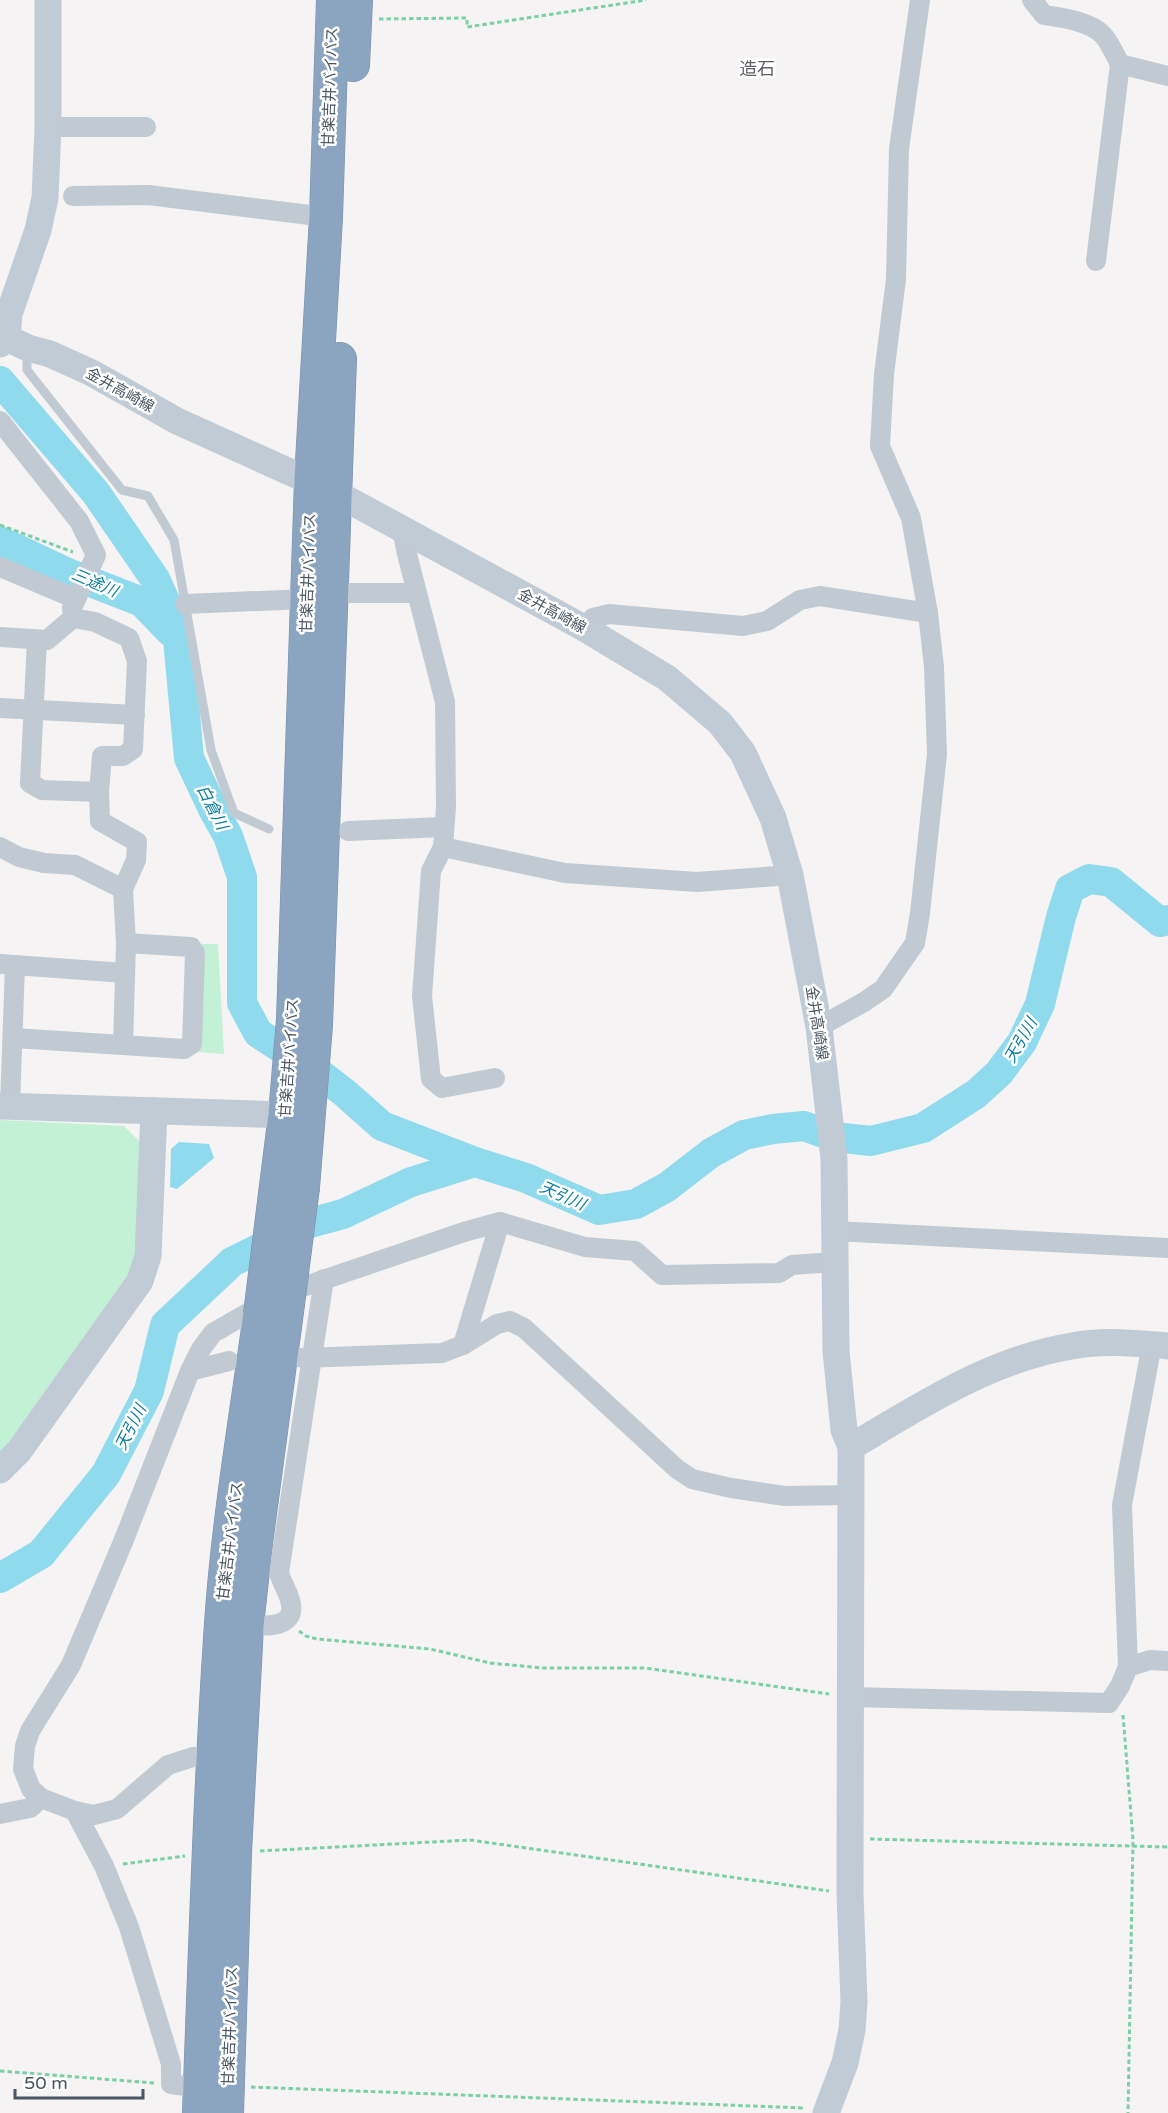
<svg xmlns="http://www.w3.org/2000/svg" width="1168" height="2113" font-family="'Varela Round','Noto Sans JP',sans-serif">
<rect width="100%" height="100%" fill="#f5f3f3"/>
<g fill="#c3f1d5">
<polygon points="202,944 218,944 224,1054 199,1052"/>
<polygon points="0,1120 124,1126 140,1142 136,1258 131,1271 0,1455"/>
</g>
<polygon fill="#90daee" points="179,1142 209,1144 214,1158 177,1189 170,1187 171,1149"/>
<g fill="none" stroke-linecap="round" stroke-linejoin="round">
<g stroke="#90daee" stroke-width="30">
<polyline points="0,381 96,493 155,579 171,614 178,639 189,758 214,811 228,836 242,877 242,1003 258,1033 319,1073 346,1094 382,1126 475,1162 526,1178 599,1210 636,1204 667,1187 711,1153 744,1135 773,1129 804,1126 834,1137 871,1141 923,1128 976,1094 999,1073 1022,1042 1040,1004 1061,917 1070,889 1089,879 1111,882 1160,922 1168,920"/>
<polyline points="0,541 70,574 142,602 170,631"/>
<polyline points="0,1578 41,1554 106,1474 149,1391 165,1325 232,1262 310,1223 343,1214 411,1182 475,1162"/>
</g>
<g stroke="#7690ad" stroke-width="34">
<g id="highway">
<polyline points="353,65 356,0"/>
<polyline points="303,1187 316,1025 340,359"/>
<polyline points="275,1194 285,1115 293,1020 311,480 326,217 333,0"/>
<path d="M199,2113C205,1950 210,1787 221,1624C228,1520 246,1417 260,1314"/>
<polyline points="227,2113 235,1852 247,1625 256,1543 288,1304"/>
</g>
</g>
<g stroke="#7ad0a6" stroke-width="3" stroke-dasharray="4.5 3" stroke-linecap="butt">
<polyline points="379,19 467,18 467,27 646,0"/>
<polyline points="0,525 73,552"/>
<polyline points="299,1631 306,1636 317,1639 430,1649 490,1663 542,1668 645,1668 829,1694"/>
<polyline points="1123,1715 1133,1840 1128,2113"/>
<polyline points="870,1839 1168,1847"/>
<polyline points="260,1851 470,1840 829,1891"/>
<polyline points="123,1864 185,1856"/>
<polyline points="0,2071 154,2083"/>
<polyline points="251,2087 805,2108"/>
</g>
<polyline stroke="#c1cad2" stroke-width="9" points="27,351 27,370 122,490 148,496 174,540 211,750 234,813 269,829"/>
<g stroke="#c1cad2" stroke-width="20">
<path d="M1032,0L1044,15C1062,18 1090,21 1103,35C1110,43 1115,55 1120,64L1168,76"/>
<polyline points="48,127 146,127"/>
<polyline points="73,196 148,195 326,217"/>
<polyline points="1096,261 1120,64"/>
<polyline points="0,421 79,521 96,555 72,608 73,618 47,640 0,637"/>
<polyline points="402,529 407,554 445,702 446,807 443,847 565,873 697,882 790,875"/>
<polyline points="0,567 76,599"/>
<polyline points="332,593 417,593"/>
<polyline points="185,604 307,599"/>
<polyline points="584,628 593,618 609,614 743,626 767,621 800,600 820,596 928,613 911,518 880,446 884,374 896,279 899,149 920,0"/>
<polyline points="37,640 30,783 42,790 99,792 102,756 123,756 133,749 137,661 129,638 95,622 73,618"/>
<polyline points="0,708 135,715"/>
<polyline points="99,792 100,821 137,842 136,860 123,889"/>
<polyline points="348,831 444,827"/>
<polyline points="0,847 19,857 44,863 75,865 123,889 126,943 123,1045"/>
<polyline points="443,847 431,871 422,996 431,1079 442,1088 495,1078"/>
<polyline points="0,964 125,973"/>
<polyline points="819,1027 864,1002 883,989 915,943 920,913 937,754 934,667 928,613"/>
<polyline points="14,1038 184,1049 192,1044 195,953 191,947 126,943"/>
<polyline points="10,1106 15,965"/>
<polyline points="834,1231 1168,1248"/>
<polyline points="463,1345 500,1222"/>
<polyline points="302,1358 442,1353 463,1345 497,1324 510,1321 524,1328 677,1469 692,1479 731,1488 785,1496 851,1495"/>
<polyline points="190,1371 201,1349 213,1333 279,1295 464,1232 500,1222 585,1247 635,1251 662,1275 779,1273 792,1265 834,1262"/>
<path d="M247,1625C263,1626 295,1629 291,1604C289,1593 282,1583 279,1573L324,1279"/>
<polyline points="1128,1667 1122,1505 1152,1344"/>
<polyline points="850,1697 1109,1703 1120,1686 1128,1667 1150,1660 1168,1661"/>
<polyline points="75,1811 94,1815 117,1809 168,1765 193,1757 214,1757"/>
<polyline points="0,1814 30,1808 41,1798"/>
<polyline points="200,2088 171,2084 171,2064 129,1927 104,1866 75,1811 41,1798 31,1789 23,1769 25,1746 30,1731 71,1665 123,1542 190,1371 229,1361"/>
</g>
<g stroke="#c1cbd6" stroke-width="27">
<polyline points="7,338 28,348 50,354 92,373 177,421 334,492 584,628 667,678 720,723 743,753 773,818 790,875 819,1027 834,1158 836,1351 844,1430 851,1447 850,1893 854,2002 852,2030 845,2063 826,2113"/>
<polyline points="0,344 7,338 9,314 38,230 45,198 48,127 48,0"/>
<polyline points="0,1106 285,1115"/>
<path d="M851,1447C920,1406 991,1359 1072,1346C1103,1340 1136,1343 1168,1346"/>
<polyline points="0,1470 19,1451 140,1281 148,1256 154,1111"/>
</g>
<use href="#highway" stroke="#8ba5c1" stroke-width="33"/>
<g stroke="#7690ad" stroke-width="34" stroke-linecap="butt">
<g id="highway-bridge">
<polyline points="288,1304 303,1187"/>
<polyline points="260,1314 275,1194"/>
</g>
</g>
<use href="#highway-bridge" stroke="#8ba5c1" stroke-width="33"/>
</g>
<g text-anchor="middle" stroke-width="5" stroke-linejoin="round" paint-order="stroke">
<g font-size="15" fill="#4a5661" stroke="#fff">
<text transform="translate(330 87) rotate(-88)" y="5">甘楽吉井バイパス</text>
<text transform="translate(120 390) rotate(29)" y="5">金井高崎線</text>
<text transform="translate(308 573) rotate(-88)" y="5">甘楽吉井バイパス</text>
<text transform="translate(552 611) rotate(29)" y="5">金井高崎線</text>
<text transform="translate(817 1023) rotate(81)" y="5">金井高崎線</text>
<text transform="translate(289 1058) rotate(-86)" y="5">甘楽吉井バイパス</text>
<text transform="translate(230 1541) rotate(-83)" y="5">甘楽吉井バイパス</text>
<text transform="translate(230 2026) rotate(-88)" y="5">甘楽吉井バイパス</text>
</g>
<g font-size="16" font-style="italic" fill="#0c7c9b" stroke="#fff">
<text transform="translate(95 582) rotate(23)" y="6">三途川</text>
<text transform="translate(213 807) rotate(63)" y="6">白倉川</text>
<text transform="translate(1020 1040) rotate(-60)" y="6">天引川</text>
<text transform="translate(563 1195) rotate(24)" y="6">天引川</text>
<text transform="translate(130 1427) rotate(-63)" y="6">天引川</text>
</g>
<g font-size="18" fill="#5f6368" stroke="#fff">
<text x="757" y="75">造石</text>
</g>
</g>
<path d="M15 2089v9h128v-9" fill="none" stroke="#4a5661" stroke-width="3"/>
<text x="24" y="2089" font-size="18" fill="#4a5661" stroke="#ffffff" stroke-width="4.5" paint-order="stroke">50 m</text>
</svg>
